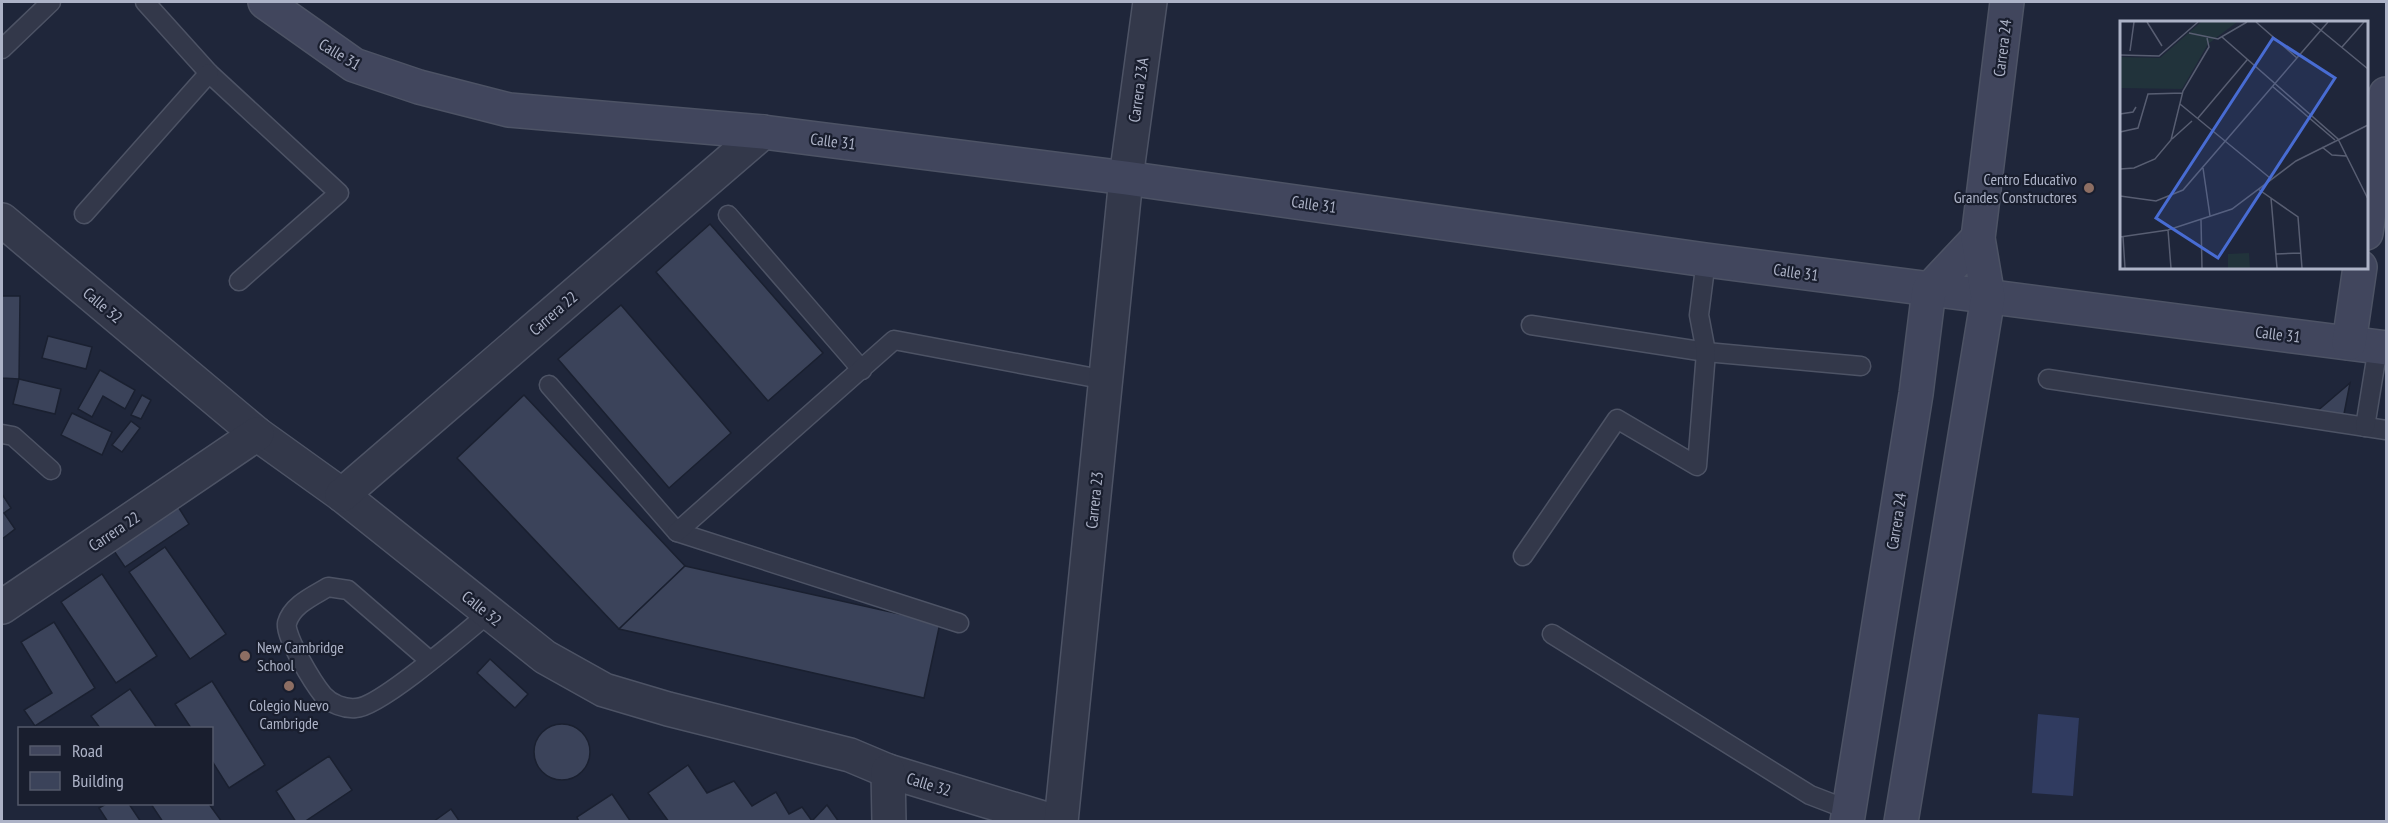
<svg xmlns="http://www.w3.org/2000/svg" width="2388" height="823" font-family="'PT Sans Narrow',sans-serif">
<rect width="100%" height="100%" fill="#1f263a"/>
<polygon fill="#303b60" points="2038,714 2079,718 2073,796 2032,793"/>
<g fill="#3b435a" stroke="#1a2030" stroke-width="1.5">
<polygon points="710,224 823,353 768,401 656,272"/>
<polygon points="2,296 20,296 19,379 2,378"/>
<polygon points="621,305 731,433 669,488 558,359"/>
<polygon points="48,336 92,347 86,369 42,358"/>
<polygon points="100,370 135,390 125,409 103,396 92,417 78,409"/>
<polygon points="19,379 61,389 55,414 13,404"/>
<polygon points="2350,383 2343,419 2315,413"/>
<polygon points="142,395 151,400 141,419 131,415"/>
<polygon points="524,395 685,566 619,629 457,458"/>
<polygon points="72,413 112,432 102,455 61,435"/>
<polygon points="131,421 140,428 122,452 112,445"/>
<polygon points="2,494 11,508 4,513 15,529 2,539"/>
<polygon points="177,505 189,524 125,567 112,548"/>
<polygon points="165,547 226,634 190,659 129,572"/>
<polygon points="685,566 940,623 924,698 619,629"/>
<polygon points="102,574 157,656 116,683 61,602"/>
<polygon points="54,622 95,688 35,726 24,710 52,693 21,642"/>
<polygon points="490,659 528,694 515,708 477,673"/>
<polygon points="212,681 265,765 229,788 212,761 212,728 191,728 175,704"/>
<polygon points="130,689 157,728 100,728 91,716"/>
<circle cx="562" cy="752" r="28"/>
<polygon points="329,756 352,790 304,822 296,822 276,791"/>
<polygon points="688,765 707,793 734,781 752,806 776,792 789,814 802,807 812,821 827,805 839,822 669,822 648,793"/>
<polygon points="612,794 631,822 579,822 577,817"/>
<polygon points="106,804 129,804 141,822 108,822 99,808"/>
<polygon points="151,804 209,804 222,822 163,822"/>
<polygon points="451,809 460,822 433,822"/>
</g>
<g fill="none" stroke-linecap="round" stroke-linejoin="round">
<g stroke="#4d5365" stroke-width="21">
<g id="lane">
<polyline points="145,2 209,73 339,193 239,281"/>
<polyline points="2,49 51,2"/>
<polyline points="84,214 209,73"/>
<polyline points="728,215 862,370"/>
<polyline points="1531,325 1706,352 1861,366"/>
<polyline points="2048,379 2386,430"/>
<polyline points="549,385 677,532 959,623"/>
<polyline points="2365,427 2378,347"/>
<polyline points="2,434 13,436 51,470"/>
<polyline points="677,532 894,340 1106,380"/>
<polyline points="1523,556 1617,419 1697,466 1706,352 1699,315 1706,260"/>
<polyline points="1552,634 1810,795 1849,810"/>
<path d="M429,660L348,590L328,587C313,596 292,605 287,623C284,636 314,684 323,695C331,704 344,709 356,708C380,707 466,632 489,613"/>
</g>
</g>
<g stroke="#4d5365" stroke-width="36">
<g id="street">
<polyline points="2,220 257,434 342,495 545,657 604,690 668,709 850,755 888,771 1056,822"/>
<polyline points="342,495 763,132"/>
<polyline points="2,607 257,434"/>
<polyline points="888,771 889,822"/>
<polyline points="1061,822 1126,178 1150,2"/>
</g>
</g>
<g stroke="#4d5365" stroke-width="36">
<g id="secondary">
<polyline points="265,2 354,65 419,87 509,110 763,132 1126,178 1706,260 2386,348"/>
<polyline points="2366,233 2386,94"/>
<polyline points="2349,343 2360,267"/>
<polyline points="1847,822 1916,394 1929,290 1978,238"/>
<polyline points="1901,822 1988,297 1978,238 2007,2"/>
</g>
</g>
<use href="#lane" stroke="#33384a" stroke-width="18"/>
<use href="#street" stroke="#33384a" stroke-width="33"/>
<use href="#secondary" stroke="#41465d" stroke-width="33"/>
</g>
<g fill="#8d6e63" stroke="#191e2e" stroke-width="2">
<circle cx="2089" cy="188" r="6"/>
<circle cx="245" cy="656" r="6"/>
<circle cx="289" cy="686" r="6"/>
</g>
<g text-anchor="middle" stroke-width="4.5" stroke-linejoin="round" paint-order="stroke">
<g font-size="16" fill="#adb3c7" stroke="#191e2e">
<text transform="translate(2002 48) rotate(-83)" y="6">Carrera 24</text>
<text transform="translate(340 54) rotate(31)" y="6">Calle 31</text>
<text transform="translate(1138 90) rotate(-82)" y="6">Carrera 23A</text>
<text transform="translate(833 141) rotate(7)" y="6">Calle 31</text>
<text transform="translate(1314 204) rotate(8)" y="6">Calle 31</text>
<text transform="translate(1796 272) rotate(8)" y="6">Calle 31</text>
<text transform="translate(103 305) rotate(40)" y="6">Calle 32</text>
<text transform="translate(553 313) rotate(-41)" y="6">Carrera 22</text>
<text transform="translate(2278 334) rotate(7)" y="6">Calle 31</text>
<text transform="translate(1094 500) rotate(-84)" y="6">Carrera 23</text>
<text transform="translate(1896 521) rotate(-81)" y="6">Carrera 24</text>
<text transform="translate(114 531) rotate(-34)" y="6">Carrera 22</text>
<text transform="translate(482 608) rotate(39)" y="6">Calle 32</text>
<text transform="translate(929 784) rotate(17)" y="6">Calle 32</text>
</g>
<g font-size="16" fill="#adb3c7" stroke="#191e2e" text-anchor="end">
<text x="2077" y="185">Centro Educativo<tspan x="2077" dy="18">Grandes Constructores</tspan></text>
<text x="257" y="653" text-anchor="start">New Cambridge<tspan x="257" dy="18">School</tspan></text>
<text x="289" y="711" text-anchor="middle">Colegio Nuevo<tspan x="289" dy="18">Cambrigde</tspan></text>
</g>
</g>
<g transform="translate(2120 21)">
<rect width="248" height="248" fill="#1f263a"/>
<path d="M81,1H117L88,23L62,68L0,67V36L40,37ZM129,232L130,247H108V233Z" fill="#21333b"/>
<path fill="none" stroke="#585e72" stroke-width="1.5" d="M27,1L42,25M136,1L177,37M191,1L248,48M69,12L98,18L127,1M102,16L218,118L248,178M222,26L244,1M10,30L14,1M0,34L39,35L78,1M152,65L215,119M60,83L150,157M0,93L13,91L16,86M78,97L127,39M0,111L18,107L28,73L63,72M52,118L72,100M202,126L212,134L226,135M83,147L90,195M0,148L14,147L35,138L51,119L63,70L89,26L87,17M138,168L178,196L182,247M0,175L36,180L63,169L208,1M151,177L157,247M81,199L82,247M48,209L51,247M0,216L48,209L112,188L176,140L248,104M3,216L5,247M156,233L181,232"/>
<path fill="#486cd3" fill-opacity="0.15" stroke="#486cd3" stroke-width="3" d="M153,17L215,57L98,237L36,197Z"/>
<rect width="248" height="248" fill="none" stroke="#adb3c7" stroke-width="3"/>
</g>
<rect width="2388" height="823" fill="none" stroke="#adb3c7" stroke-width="6"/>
<rect x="18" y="727" width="195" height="78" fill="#191e2e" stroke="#545a6b" stroke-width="1.5"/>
<rect x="30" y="746" width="30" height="9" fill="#41465d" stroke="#545a6b" stroke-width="1.5"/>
<text x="72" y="757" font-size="18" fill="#adb3c7">Road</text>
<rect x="30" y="772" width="30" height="18" fill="#3b435a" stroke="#545a6b" stroke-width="1.5"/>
<text x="72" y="787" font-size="18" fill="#adb3c7">Building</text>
</svg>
